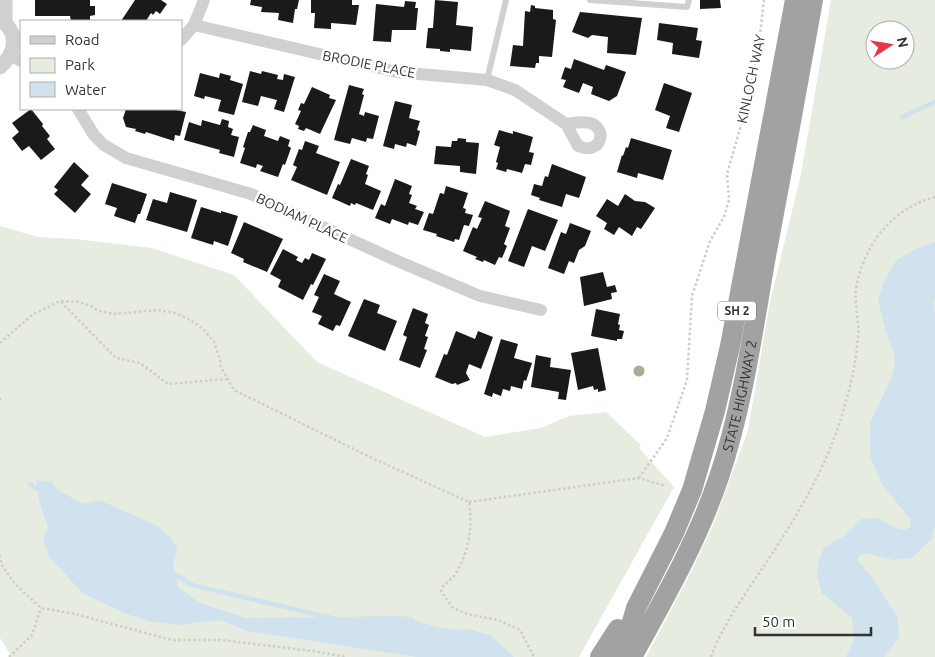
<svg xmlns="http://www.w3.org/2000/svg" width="935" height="657" font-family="Ubuntu,sans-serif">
<rect width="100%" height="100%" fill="#fff"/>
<g fill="#e6ecdf" fill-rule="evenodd">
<path d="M831,0H935V657H646L691,572L714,523L748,430L770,302L801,174ZM875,30H905V60H875Z"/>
<polygon points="0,226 38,237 75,239 152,248 234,275 317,362 485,437 541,428 569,416 606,412 641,445 639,448 674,487 579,657 12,657 0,638"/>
</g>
<g fill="#cfe2ee">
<polygon points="935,242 935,299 933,301 935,317 935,525 932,539 911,558 894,560 864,553 858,557 858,561 873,579 898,618 899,637 884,657 846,657 854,640 852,618 822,593 817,577 818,563 824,548 844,536 861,519 878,518 895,528 904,530 910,527 911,520 882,484 870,456 870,423 891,379 895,364 894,352 886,332 878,299 885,279 896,261 915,249"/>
<polygon points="36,480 51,482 58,490 83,504 99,500 138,517 158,526 170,537 177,548 173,567 179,588 200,603 246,618 397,616 412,617 416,621 440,628 458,630 469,629 490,635 514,657 417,657 248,631 219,620 177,625 148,621 124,613 83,593 50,558 43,541 48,527 39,501"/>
</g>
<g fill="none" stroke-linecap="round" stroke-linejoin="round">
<g stroke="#cfe2ee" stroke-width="4.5">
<polyline points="902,117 935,102"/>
<polyline points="30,484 42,492"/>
<polyline points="170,571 192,585 332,618"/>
</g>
</g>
<g fill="#1a1a1a">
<polygon points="35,0 90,0 90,6 95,6 95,15 90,16 90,21 71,21 70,16 35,16"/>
<polygon points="135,0 161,0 167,4 160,14 156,11 153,15 151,13 146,21 121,21"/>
<polygon points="251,0 299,0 297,9 295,9 293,23 278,20 279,13 261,12 262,7 250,5"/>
<polygon points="311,0 352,0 352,5 359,5 356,25 331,23 331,29 314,28 315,13 311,13"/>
<polygon points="435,0 458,2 456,25 473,27 471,51 450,49 450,52 440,51 440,49 426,48 428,28 433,28"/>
<polygon points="700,0 720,0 721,8 700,9"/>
<polygon points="405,1 416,2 415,8 418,8 416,30 392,30 391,42 373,41 376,4 404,7"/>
<polygon points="531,5 535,6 535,8 553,10 553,19 556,20 552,57 539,56 539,63 536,63 535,68 510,66 513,45 523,46 525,11 530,12"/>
<polygon points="580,12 642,18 636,55 607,53 608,37 592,35 588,38 572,32"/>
<polygon points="659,23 698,28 696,40 702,41 699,58 672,54 673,43 657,40"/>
<polygon points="574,59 604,70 606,65 626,72 617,96 609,101 591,94 593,87 583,83 579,93 563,87 566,80 561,79 565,67 571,69"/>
<polygon points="250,71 261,74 262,71 278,75 277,79 283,80 284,74 295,77 284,112 274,109 277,100 261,96 258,106 242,102"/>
<polygon points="200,73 219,78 220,73 231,76 230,80 243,84 234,115 218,111 221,100 205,96 204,99 194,96"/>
<polygon points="664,83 692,93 679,132 666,128 670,116 655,110"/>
<polygon points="349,85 364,89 362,94 364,95 359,114 364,116 365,112 379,116 373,139 367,138 366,142 352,138 350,144 334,140"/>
<polygon points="312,87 330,95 329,98 336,100 320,134 306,128 304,131 298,129 299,126 295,124 301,111 298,110 301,103 304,104"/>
<polygon points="395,101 412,105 409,118 420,121 417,130 420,131 416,146 407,143 406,147 395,144 394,149 383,146"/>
<polygon points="31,109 43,124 42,126 50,136 47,139 55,149 41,160 29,146 22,151 12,138 19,132 12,123"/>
<polygon points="126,109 171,109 186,112 180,136 175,135 174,141 146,132 145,134 135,131 136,129 126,127 123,118"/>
<polygon points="222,119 229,121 228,127 233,129 231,135 239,137 234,157 219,153 220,150 184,140 189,122 201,126 202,120 220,125"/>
<polygon points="253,125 266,130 264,136 278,141 280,136 290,140 288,146 291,148 285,165 283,164 278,177 260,171 263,166 257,164 256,168 240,163 245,148 243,147 248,132 250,132"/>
<polygon points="499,130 513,134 513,131 533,137 529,152 534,153 531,165 525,164 522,173 507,169 506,172 496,169 498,163 496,162 500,147 494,145"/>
<polygon points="458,138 466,139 466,142 479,143 476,174 460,172 460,166 434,164 436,146 451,147 452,141 457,141"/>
<polygon points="631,138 672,150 663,180 638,173 637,178 617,172 622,155 623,156 626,147 628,148"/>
<polygon points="305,141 319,146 316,153 340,162 327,195 291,180 297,167 293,165 299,149 302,150"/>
<polygon points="351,159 369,166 366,174 368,175 365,184 381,191 373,210 356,203 355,205 351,203 350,206 332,198 338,184 340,185"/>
<polygon points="74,162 89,176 81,185 91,194 75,213 54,194 58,190 54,187"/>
<polygon points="552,164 586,177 579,198 566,194 562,207 539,200 540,198 531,195 534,184 542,186 545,176 548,177"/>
<polygon points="395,179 412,186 409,194 412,195 409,203 417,206 415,209 424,212 418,225 409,222 408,225 392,219 390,224 375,218 381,204 385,206"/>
<polygon points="112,183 147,194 140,214 138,214 135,223 114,216 117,208 105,204"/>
<polygon points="446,186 468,193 463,208 466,209 465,213 473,215 469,226 464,225 459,240 455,239 454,242 436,236 437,234 423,230 429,213 433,214 440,193 444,194"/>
<polygon points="170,192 197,200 187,232 146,220 153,199 167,203"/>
<polygon points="625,194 635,201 645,202 655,208 641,229 637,227 632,236 619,227 614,235 604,229 607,223 596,216 607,199 618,206"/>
<polygon points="485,201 510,211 505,226 510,228 504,244 507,246 502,258 499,257 495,265 484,260 483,262 475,259 477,257 463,251 473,227 477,229 482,218 478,217"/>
<polygon points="201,207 221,213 221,211 238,216 228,246 214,241 213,245 191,238"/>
<polygon points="528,209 558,220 545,251 532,246 524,267 508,261"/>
<polygon points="244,222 283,239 267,272 243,262 244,259 231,253"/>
<polygon points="570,223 591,231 585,246 579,250 574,263 569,261 564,274 548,268 561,232 566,234"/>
<polygon points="283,249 298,257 296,260 302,263 305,258 309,260 312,253 326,259 313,285 311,284 303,300 278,287 281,280 270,274"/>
<polygon points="603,272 607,287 615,285 617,292 611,293 612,299 584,306 580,277"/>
<polygon points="324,274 340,281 334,294 351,302 340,326 336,325 333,331 318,324 322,316 312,312 319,297 314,295"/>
<polygon points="364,299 380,305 377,313 397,321 385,351 348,336"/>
<polygon points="413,308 428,314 425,323 429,325 425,336 428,337 424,349 427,350 420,368 399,360 407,337 403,335"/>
<polygon points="596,309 620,314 618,324 620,325 619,330 624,331 622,339 617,339 617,341 591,336"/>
<polygon points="456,331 475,339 478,331 493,337 481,369 469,364 466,373 470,380 457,385 456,383 452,384 435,377 444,354 447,355"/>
<polygon points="501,339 518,344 514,358 532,363 526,381 524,380 522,389 511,386 510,391 503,389 501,396 493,393 492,397 484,394"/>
<polygon points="598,348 606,390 598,392 598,389 594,390 593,386 578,390 571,353"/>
<polygon points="536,355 551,358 550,367 571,370 566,400 558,399 559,392 531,387"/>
</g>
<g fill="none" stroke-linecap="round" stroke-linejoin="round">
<g stroke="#cdcdcd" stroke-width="2.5" stroke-dasharray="2.5 2.5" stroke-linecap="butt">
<polyline points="61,302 116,358 140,363 168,384 227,379"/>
<path d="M0,343L32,315L60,301L79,302L91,306L99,311L114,314L158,310L175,313L191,320L204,330L214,342L220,359L221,367L234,390L372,458L469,502C473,527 469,551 456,573C452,580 443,583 441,591L452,607L467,614L498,620L520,630L534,657"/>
<polyline points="0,398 0,402"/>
<polyline points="639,478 667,438 687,380 692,296 710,241 724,217 729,200 727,174 743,118 758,53 764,0"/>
<polyline points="469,502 639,478 666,486"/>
<polyline points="0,555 1,564 15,584 41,608 71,613 172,640 221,640 313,651 347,657"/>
<polyline points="9,657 32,635 41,608"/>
<path d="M711,657C722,626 745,594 764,566C797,516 828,466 844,408C851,385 856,362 858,338C860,322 854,305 856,289C863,246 892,208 935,197"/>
</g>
<g stroke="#d0d0d0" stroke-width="6">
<polyline points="590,0 687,7 689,0"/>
<polyline points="487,80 506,0"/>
</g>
<g stroke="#d0d0d0" stroke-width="12">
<path d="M194,25L397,72L487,80L515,90L566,124L578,146C602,156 608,128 590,123C583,121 573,123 566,124"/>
<polyline points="181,40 194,25 204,0"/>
<polyline points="11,56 21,61"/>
<polyline points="78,109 94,135 104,145 126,158 251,194 395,260 480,296 541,310"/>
</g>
<g stroke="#d0d0d0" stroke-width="15">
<polyline points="5,0 5,23"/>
<path d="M0,19C19,33 17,52 0,67"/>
</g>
<g stroke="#a2a2a2" stroke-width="20">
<polyline points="600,657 618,629"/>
<polyline points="616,657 628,635 636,608 674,533 692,490 715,411 730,346 795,0"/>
<path id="s1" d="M632,657C664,599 698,540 719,477C743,406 753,330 766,256C782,171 798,85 813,0"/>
</g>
</g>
<circle fill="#a2b095" cx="639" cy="371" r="5.5"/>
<g text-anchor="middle" stroke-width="5" stroke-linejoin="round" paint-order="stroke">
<rect fill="#fff" stroke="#707070" stroke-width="1" x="718" y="301.5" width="38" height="19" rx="4"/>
<g font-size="12" font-weight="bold" fill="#333">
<text x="737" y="315">SH 2</text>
</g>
<g font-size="14" fill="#333" stroke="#fff">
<text transform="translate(369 64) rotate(11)" y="5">BRODIE PLACE</text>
<text transform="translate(751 79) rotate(-78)" y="5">KINLOCH WAY</text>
<text transform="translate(302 218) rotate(25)" y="5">BODIAM PLACE</text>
<text dy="5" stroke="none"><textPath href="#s1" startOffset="284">STATE HIGHWAY 2</textPath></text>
</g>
</g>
<rect x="20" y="20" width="162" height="90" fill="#ffffff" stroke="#adadad"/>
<rect x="30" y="36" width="25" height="8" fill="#d0d0d0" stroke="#adadad"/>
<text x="65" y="45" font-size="15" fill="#333333">Road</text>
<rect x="30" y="58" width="25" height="15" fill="#e6ecdf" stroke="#adadad"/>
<text x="65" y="70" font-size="15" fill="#333333">Park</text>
<rect x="30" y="82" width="25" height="15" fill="#cfe2ee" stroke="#adadad"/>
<text x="65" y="95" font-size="15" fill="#333333">Water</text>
<g transform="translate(890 45) rotate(78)"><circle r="24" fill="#ffffff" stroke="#adadad"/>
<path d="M0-4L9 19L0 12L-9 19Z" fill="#e63946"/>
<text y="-8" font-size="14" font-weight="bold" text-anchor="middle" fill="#333333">N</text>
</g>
<path d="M755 627v8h116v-8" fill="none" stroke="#333333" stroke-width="2.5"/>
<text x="762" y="627" font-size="15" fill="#333333" stroke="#ffffff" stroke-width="4" paint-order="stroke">50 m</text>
</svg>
